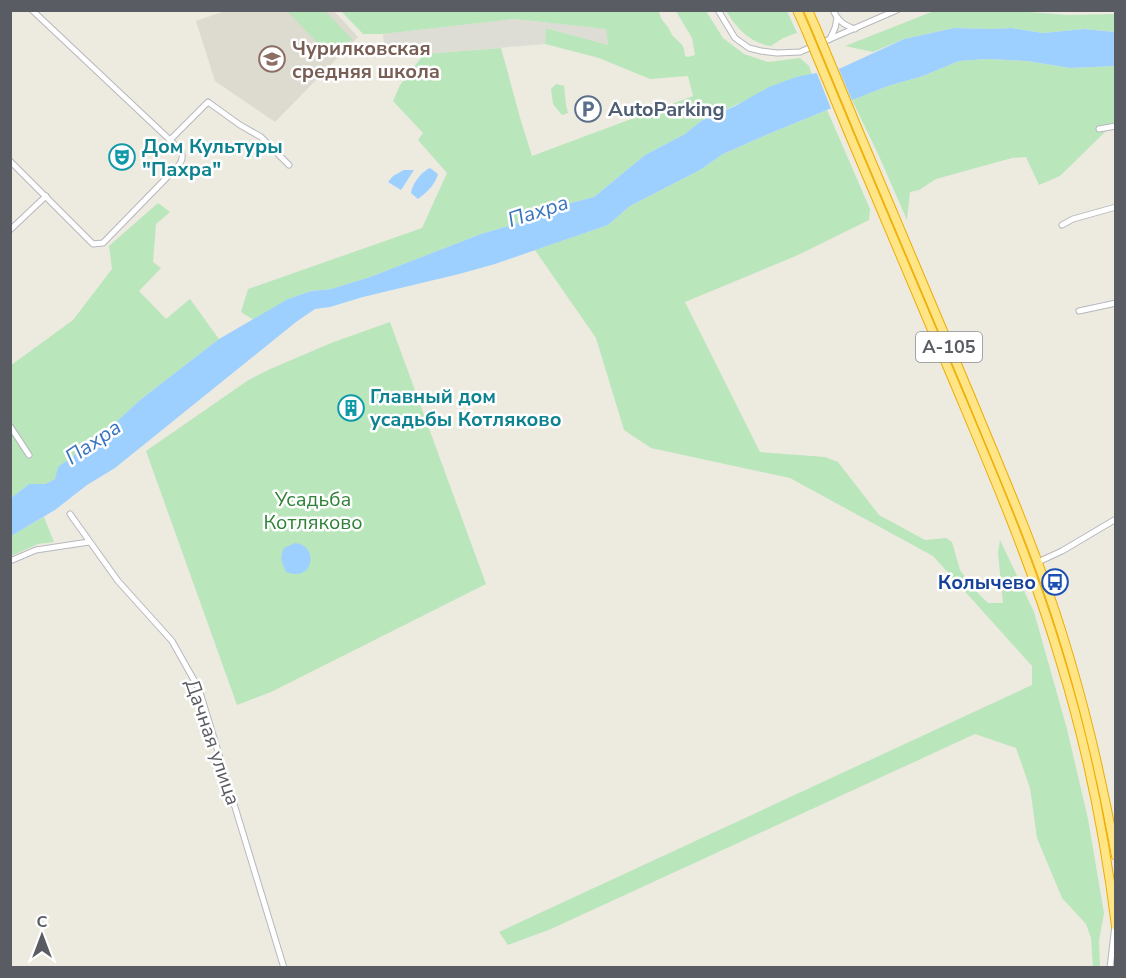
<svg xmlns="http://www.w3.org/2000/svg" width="1126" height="978" font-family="'Nunito Sans',sans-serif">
<rect width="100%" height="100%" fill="#edeae0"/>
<polygon fill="#dddcd5" points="514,19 607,29 608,45 547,28 545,44 424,54 385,56 383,34"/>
<polygon fill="#dddacf" points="225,11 334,11 358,37 275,122 215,81 196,21"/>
<g fill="#bae6bc">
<polygon points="1004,10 1068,15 1115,14 1115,32 1084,29 1043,33 1012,28 993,29 954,28 904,39 873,52 845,46 934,11"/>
<polygon points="287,11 325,11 352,39 332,58"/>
<path d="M341,11H659C660,18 663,21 668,27C670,30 671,34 673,36C681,45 684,43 685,56L688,57L695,55L692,38L676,11H706L723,38L744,54L768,62L800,58L809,66L812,75L796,77L701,121L685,134L645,155L594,197L567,204L532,219L481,234L370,277L331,289L311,291L288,299L254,320L241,312L248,289L422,228L447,173L418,140L423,133L393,101L400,85L424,54L501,48L521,121L532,156L693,96L688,76L650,79L599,58L545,44L546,28L608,45L606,29L514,19L383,34H363Z"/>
<path d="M726,11H787L797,33L783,38L771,46C749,43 737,28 726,11Z"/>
<polygon points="987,59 1027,61 1070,68 1115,66 1115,129 1106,131 1060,176 1039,185 1026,157 1012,158 936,179 919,190 910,192 907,220 879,156 852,100 888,86 923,76 959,61"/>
<polygon points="556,84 564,86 566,105 568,113 562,115 553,104 551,89"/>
<polygon points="827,110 870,209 869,220 798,255 685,302 760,452 825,457 838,462 879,515 925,540 946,538 952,542 960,570 972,587 988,603 1003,603 998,553 1000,540 1034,612 1067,729 1088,819 1104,913 1099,941 1100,967 1093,967 1091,938 1086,924 1062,898 1037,838 1030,788 1016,748 975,734 551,929 508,945 499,932 1032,685 1032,666 933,556 790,478 651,448 624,430 596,338 535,250 608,225 630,206 700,170 723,154 766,135"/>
<polygon points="158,203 170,212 156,224 153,262 161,268 139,291 166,319 190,299 219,339 140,400 55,479 45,484 29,484 11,498 10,366 73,320 112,269 109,246"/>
<polygon points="390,322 486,584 271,692 237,705 146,451 247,381 268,370 331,343"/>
<polygon points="44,517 54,542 38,544 11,556 10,536"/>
</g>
<g fill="#9ed0ff">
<polygon points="954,28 993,29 1012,28 1043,33 1084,29 1115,32 1115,66 1070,68 1027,61 987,59 959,61 923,76 888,86 827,110 766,135 723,154 700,170 630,206 608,225 495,264 459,274 363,297 330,307 315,309 296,322 115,468 87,485 55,510 11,536 11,498 29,484 45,484 55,479 58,467 101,436 140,400 219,339 288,299 311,291 331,289 370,277 481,234 532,219 567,204 594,197 645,155 685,134 701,121 735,106 769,87 796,77 841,68 904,39"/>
<path d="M430,168L438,174C435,185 427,192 418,199L411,193C412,184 422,171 430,168Z"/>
<polygon points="404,170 414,170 401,190 388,182 393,176"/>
<path d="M295,543C319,545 315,583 286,572C282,562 279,558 284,548Z"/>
</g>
<polygon fill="#edeae0" points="837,65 853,103 832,111 816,71"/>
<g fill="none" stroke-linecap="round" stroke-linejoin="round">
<g stroke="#b6b8be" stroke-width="7">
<g id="minor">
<polyline points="718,10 735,38 749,48 761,51 777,53 800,52 897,10"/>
<path d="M833,10C838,21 844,25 855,29"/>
<polyline points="830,39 835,28 837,18"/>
<polyline points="1099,129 1116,126"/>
<polyline points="170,140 208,102 240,125 261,137 289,165"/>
<path d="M10,161L93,244L103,243L179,165C187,153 179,149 170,140L32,10"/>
<polyline points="1062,225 1073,219 1116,207"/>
<polyline points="10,230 46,196"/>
<polyline points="1079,311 1116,303"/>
<polyline points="10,426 29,455"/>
<polyline points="70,514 118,581 172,641 199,689 284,968"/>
<polyline points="10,561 36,550 89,542"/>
<polyline points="1038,562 1062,551 1116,519"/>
<polyline points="1110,968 1115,925"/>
</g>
</g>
<g stroke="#edad00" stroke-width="10">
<g id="highway">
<polyline points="797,10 806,30"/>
<polyline points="808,10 815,26"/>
<path d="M859,132C896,220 933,307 970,395C993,451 1017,506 1038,563C1073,657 1098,757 1116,856"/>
<path d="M850,136C886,222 922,308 959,394C996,482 1033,569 1060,660C1087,747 1105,837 1116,926"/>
</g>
</g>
<use href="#minor" stroke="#fff" stroke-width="5"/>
<use href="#highway" stroke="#ffe585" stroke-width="8"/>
<g stroke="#edad00" stroke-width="10" stroke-linecap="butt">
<g id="highway-bridge">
<polyline points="815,26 859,132"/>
<polyline points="806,30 850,136"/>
</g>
</g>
<use href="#highway-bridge" stroke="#ffe585" stroke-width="8"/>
</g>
<defs>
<g id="school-ring" transform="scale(1.35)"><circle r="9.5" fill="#fff" stroke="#8d6e63" stroke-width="1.5"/><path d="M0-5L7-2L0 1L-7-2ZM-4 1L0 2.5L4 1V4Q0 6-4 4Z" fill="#8d6e63"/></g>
<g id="parking-ring" transform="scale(1.35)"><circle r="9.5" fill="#fff" stroke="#5c6f8a" stroke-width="1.5"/><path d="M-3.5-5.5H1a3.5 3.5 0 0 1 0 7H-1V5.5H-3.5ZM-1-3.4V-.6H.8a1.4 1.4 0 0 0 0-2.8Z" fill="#5c6f8a"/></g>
<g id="theatre-ring" transform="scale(1.35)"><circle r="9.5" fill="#fff" stroke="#0f9aa8" stroke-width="1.5"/><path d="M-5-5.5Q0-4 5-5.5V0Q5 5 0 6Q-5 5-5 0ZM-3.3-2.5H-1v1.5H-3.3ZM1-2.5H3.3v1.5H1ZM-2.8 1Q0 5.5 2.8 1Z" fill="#0f9aa8"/></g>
<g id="building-ring" transform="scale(1.35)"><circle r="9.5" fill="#fff" stroke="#0f9aa8" stroke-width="1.5"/><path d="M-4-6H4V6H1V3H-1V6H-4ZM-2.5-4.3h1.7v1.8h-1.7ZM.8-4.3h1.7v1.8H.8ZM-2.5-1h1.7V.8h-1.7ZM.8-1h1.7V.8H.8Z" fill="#0f9aa8"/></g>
<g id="bus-ring" transform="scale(1.35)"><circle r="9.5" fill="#fff" stroke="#1a4fb4" stroke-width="1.5"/><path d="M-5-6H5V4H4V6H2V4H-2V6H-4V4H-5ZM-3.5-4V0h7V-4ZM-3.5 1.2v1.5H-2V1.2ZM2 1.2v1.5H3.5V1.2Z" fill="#1a4fb4"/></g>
</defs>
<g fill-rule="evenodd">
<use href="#school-ring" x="272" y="59"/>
<use href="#parking-ring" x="588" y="109"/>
<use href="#theatre-ring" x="122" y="157"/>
<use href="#building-ring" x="351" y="408"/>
<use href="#bus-ring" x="1055" y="582"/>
</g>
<g text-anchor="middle" stroke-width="5" stroke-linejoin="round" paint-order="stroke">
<rect fill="#fff" stroke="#8b8d91" stroke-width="1.5" x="916" y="332" width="66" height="30" rx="4.5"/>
<g font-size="18" font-weight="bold" fill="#595c62">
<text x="949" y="353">А-105</text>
</g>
<g font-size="20" font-weight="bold" fill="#785e54" stroke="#fff" text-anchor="start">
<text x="292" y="55">Чурилковская<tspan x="292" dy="23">средняя школа</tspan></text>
</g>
<g font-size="20" font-weight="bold" fill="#4e5e75" stroke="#fff" text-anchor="start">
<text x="608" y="116">AutoParking</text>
</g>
<g font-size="20" font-weight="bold" fill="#0d838f" stroke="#fff" text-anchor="start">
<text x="142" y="153">Дом Культуры<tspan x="142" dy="23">"Пахра"</tspan></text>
<text x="370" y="403">Главный дом<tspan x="370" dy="23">усадьбы Котляково</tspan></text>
</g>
<g font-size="20" fill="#2f8237" stroke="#fff">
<text x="313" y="506">Усадьба<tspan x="313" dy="23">Котляково</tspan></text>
</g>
<g font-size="20" font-weight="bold" fill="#164399" stroke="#fff" text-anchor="end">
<text x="1036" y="589">Колычево</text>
</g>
<g font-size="20" fill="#595c62" stroke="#fff">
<text transform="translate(213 742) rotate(71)" y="7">Дачная улица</text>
</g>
<g font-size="21" font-style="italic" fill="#3975be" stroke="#fff">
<text transform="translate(538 211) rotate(-18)" y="7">Пахра</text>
<text transform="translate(93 442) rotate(-34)" y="7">Пахра</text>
</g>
</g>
<rect width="1126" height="978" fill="none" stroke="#595c62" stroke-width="24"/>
<g transform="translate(42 936)" stroke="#ffffff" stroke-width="4.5" paint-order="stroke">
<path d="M0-4.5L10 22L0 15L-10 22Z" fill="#595c62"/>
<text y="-9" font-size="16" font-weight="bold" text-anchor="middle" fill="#595c62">С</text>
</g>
</svg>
